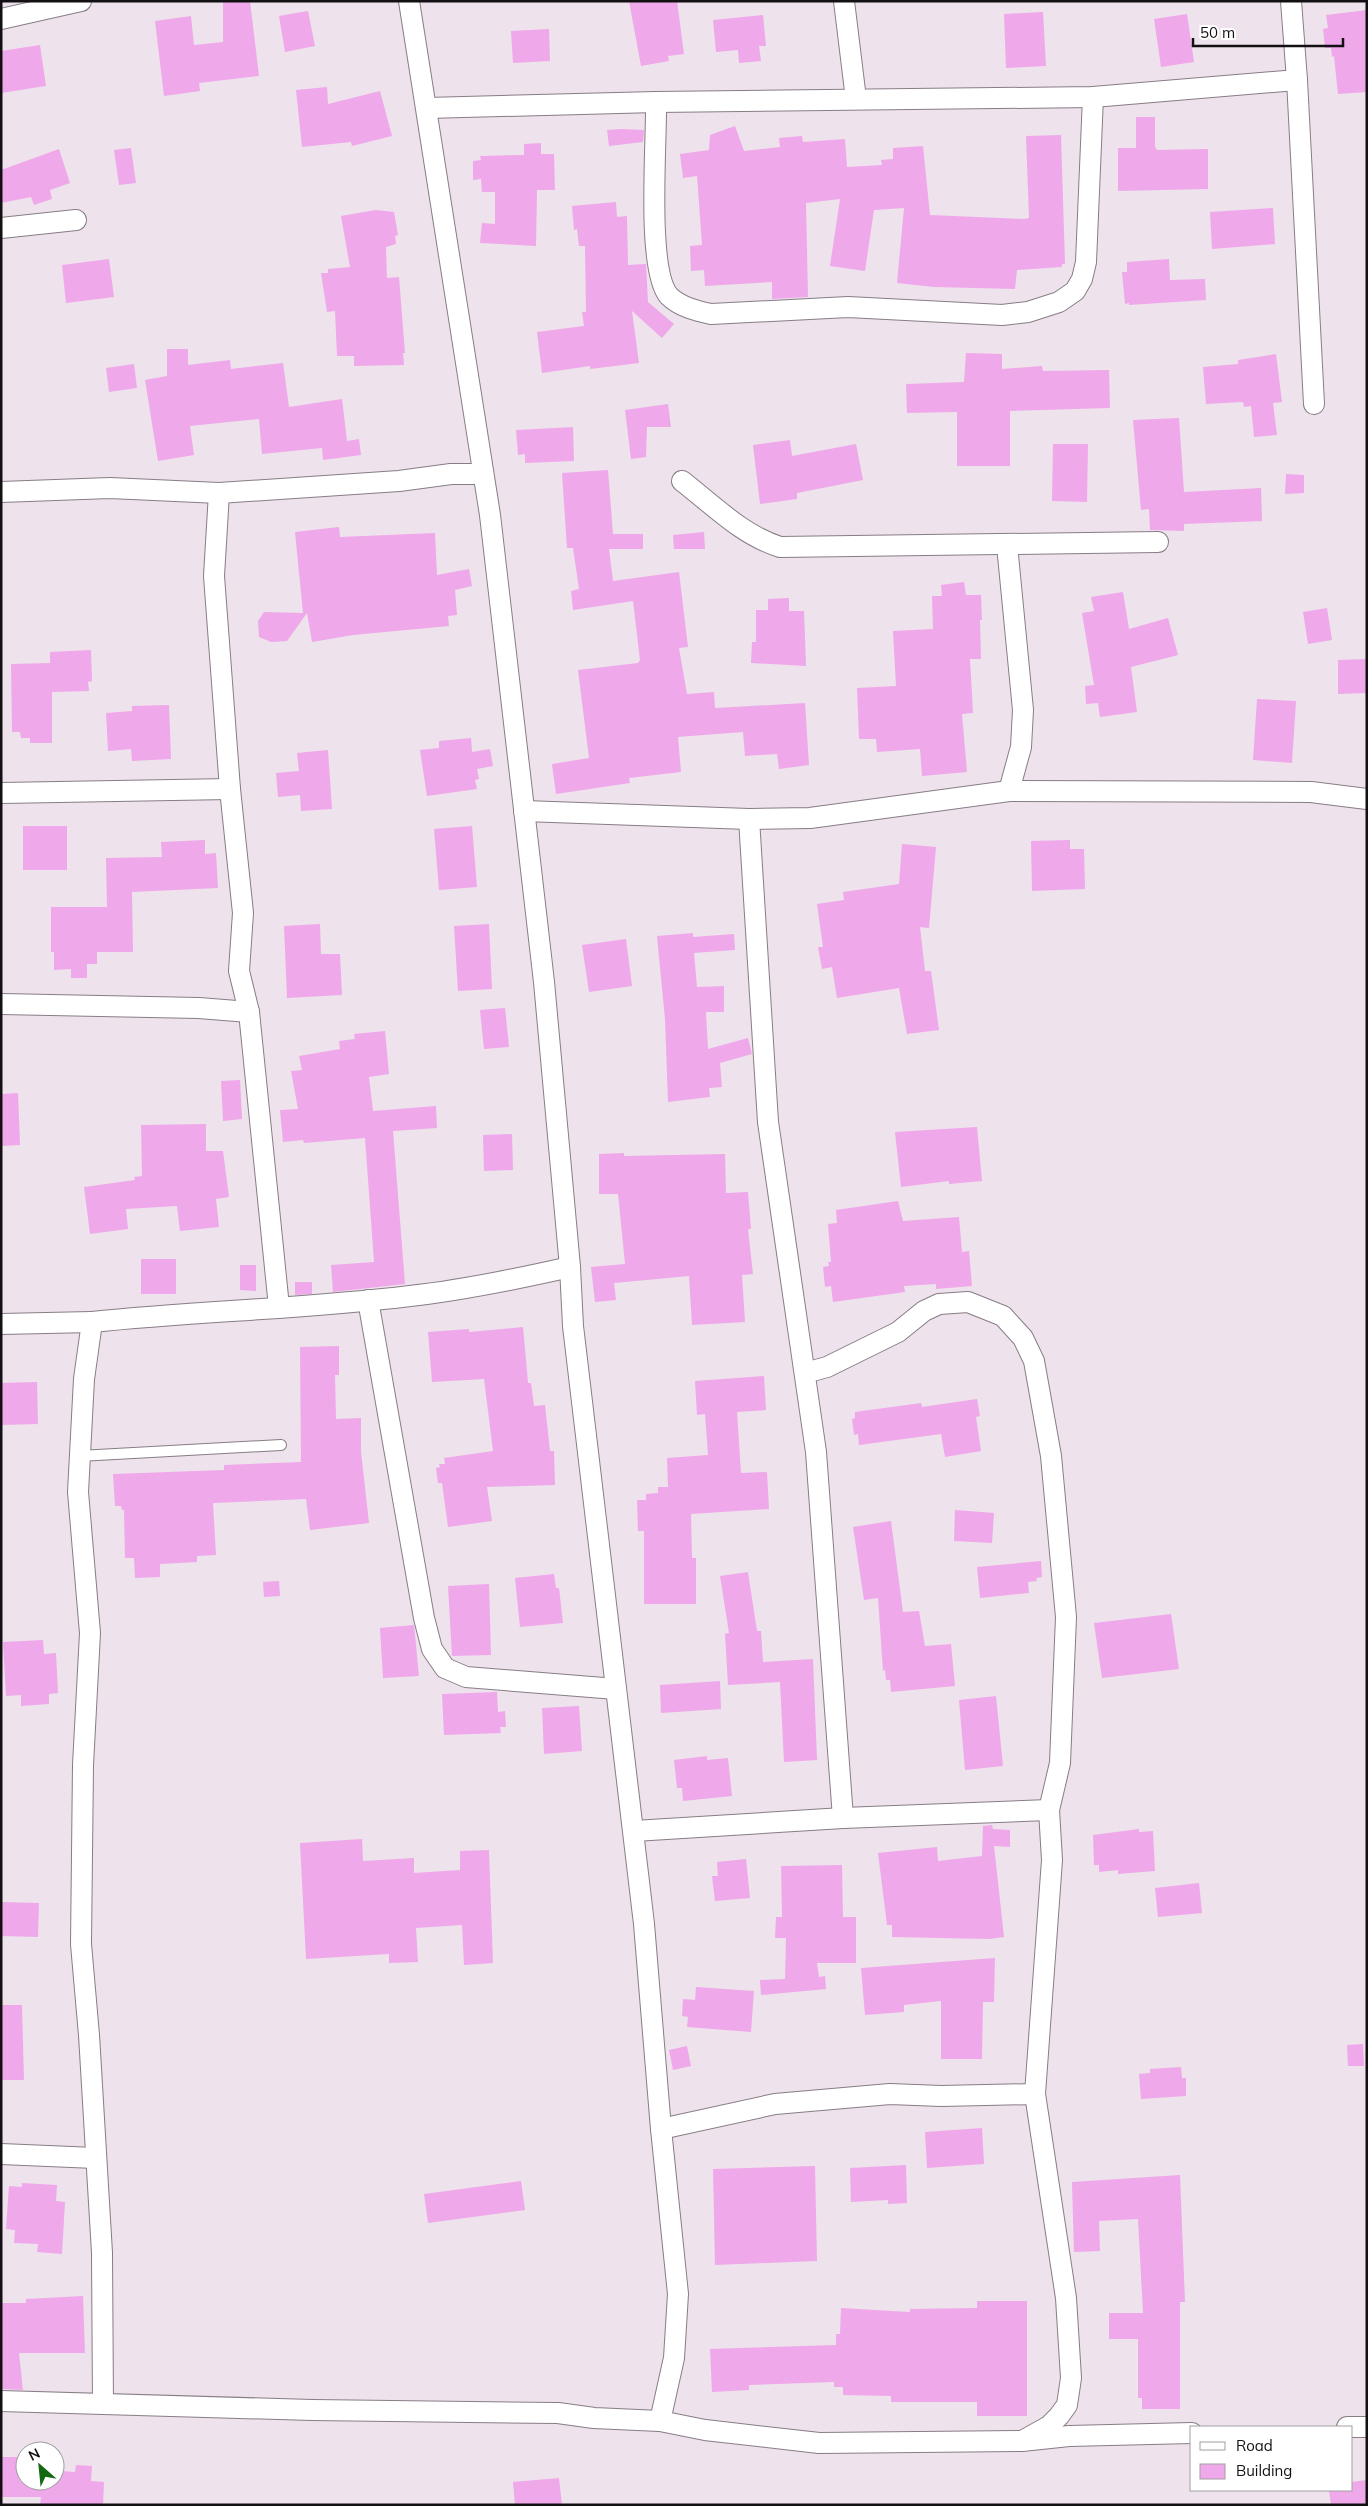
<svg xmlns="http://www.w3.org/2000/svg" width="1368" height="2506" font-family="Mulish,sans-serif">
<rect width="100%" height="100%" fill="#eee2ec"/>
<g fill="#efa8ea">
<polygon points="223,1 250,1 259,76 199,83 200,91 164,96 155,21 191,16 194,45 223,42"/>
<polygon points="629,1 677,1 684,54 668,56 669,61 641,66"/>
<polygon points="1367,10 1367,92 1338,94 1334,56 1332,57 1331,48 1325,48 1323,29 1328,28 1326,15"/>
<polygon points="308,11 315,46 285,52 279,16"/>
<polygon points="1043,12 1046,66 1006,68 1004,14"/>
<polygon points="1187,14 1194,62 1161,67 1154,19"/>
<polygon points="763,15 766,46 759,46 761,61 739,63 738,50 716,52 713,20"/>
<polygon points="549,29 550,61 513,63 511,31"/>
<polygon points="40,45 46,86 1,93 1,51"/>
<polygon points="327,87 328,104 380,91 392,136 352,146 351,142 302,147 296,90"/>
<polygon points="1136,117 1155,117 1155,147 1157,150 1208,149 1208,189 1118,191 1118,148 1136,148"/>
<polygon points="735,126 744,151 780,147 779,138 802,136 803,142 845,139 847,167 882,165 881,160 893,159 893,148 923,146 930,215 1024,219 1029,218 1026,136 1061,135 1065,264 1062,264 1062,267 1017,270 1015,289 934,287 897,283 904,208 874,210 865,271 830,266 840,199 806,203 808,297 772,299 772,282 705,286 704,270 691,271 690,246 702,245 697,176 683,178 680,154 709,150 710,135"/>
<polygon points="621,129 644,130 643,142 609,146 607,130"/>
<polygon points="541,143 541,154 554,154 555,190 537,190 536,246 480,243 482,223 495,224 495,192 482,192 481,179 473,180 473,161 481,160 480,156 524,155 524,144"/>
<polygon points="131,148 136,183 119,185 114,150"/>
<polygon points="59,149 70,183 50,190 52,199 34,205 31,197 1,203 1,170"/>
<polygon points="616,202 617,217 627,216 628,265 646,264 648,302 674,324 662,338 632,311 639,363 590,369 590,366 542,373 537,332 584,326 582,312 586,312 585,246 579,246 577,229 574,230 572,206"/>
<polygon points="1273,208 1275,244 1212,249 1210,212"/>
<polygon points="376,210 394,212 398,235 395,236 396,244 386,247 387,278 399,277 405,353 403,353 404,365 354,366 354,356 337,356 335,311 327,312 321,273 328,273 328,269 350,267 341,216"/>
<polygon points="109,259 114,297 66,303 62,265"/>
<polygon points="1169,259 1170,280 1205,279 1206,300 1129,305 1129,303 1125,304 1122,272 1127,272 1127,262"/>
<polygon points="167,349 188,349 188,365 230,360 231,369 283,363 289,407 342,399 347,441 359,439 361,455 323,460 322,448 262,454 259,419 190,426 194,455 158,461 145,380 167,376"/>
<polygon points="966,353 1002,354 1002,369 1042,366 1043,371 1109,370 1110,408 1010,411 1010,466 957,466 957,412 907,413 906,384 964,382"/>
<polygon points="1276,354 1282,402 1273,403 1277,435 1254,437 1251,406 1244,407 1243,402 1206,404 1203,367 1238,364 1238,360"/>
<polygon points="134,364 137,388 109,392 106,368"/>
<polygon points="668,404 671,427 647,427 646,457 631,459 625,410"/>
<polygon points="1179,418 1184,492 1261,488 1262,521 1184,524 1184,531 1150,530 1149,509 1141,510 1133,420"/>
<polygon points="573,427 574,461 525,463 525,454 518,455 516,430"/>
<polygon points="790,440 792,456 856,444 863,480 797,493 797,499 760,504 753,445"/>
<polygon points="1053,444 1088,444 1087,502 1052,501"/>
<polygon points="608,470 613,534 643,534 643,549 609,549 613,581 679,572 688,647 679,648 687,694 714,692 715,708 805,703 809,765 779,769 777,754 745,756 743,732 678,737 681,772 629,778 630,783 556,794 552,764 589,758 578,670 638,663 640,660 633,601 573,610 571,591 579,589 573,548 567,548 562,473"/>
<polygon points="1286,474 1304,475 1304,493 1285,494"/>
<polygon points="339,527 340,537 435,533 437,575 469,569 472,586 455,590 457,615 448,616 449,626 353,635 312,642 307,613 287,641 271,642 259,637 258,621 264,612 303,613 295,532"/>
<polygon points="704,532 705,549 674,549 673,535"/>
<polygon points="964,582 966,595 981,595 982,620 980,620 981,659 970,659 973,713 962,714 967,772 922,776 920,749 877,752 876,739 859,739 857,688 896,686 893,631 933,629 932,596 942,596 941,585"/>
<polygon points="1123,592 1129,629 1168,618 1178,655 1131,667 1137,712 1100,717 1098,703 1086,704 1085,686 1094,685 1082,613 1094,611 1091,597"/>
<polygon points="789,598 789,611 804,611 806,666 751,663 752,642 756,642 756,610 768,610 768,599"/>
<polygon points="1327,608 1332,640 1308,644 1303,612"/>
<polygon points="91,650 92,681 88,682 89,691 52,692 52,743 30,743 30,738 21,738 20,732 12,732 11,664 50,663 50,652"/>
<polygon points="1367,659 1367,693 1338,694 1338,660"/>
<polygon points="1257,699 1296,701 1292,763 1253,760"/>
<polygon points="169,705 171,759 132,761 131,749 108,751 106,713 132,711 132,706"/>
<polygon points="471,738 472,752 490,749 493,766 477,769 479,779 475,780 477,789 427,796 420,750 439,748 439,741"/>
<polygon points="328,750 332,809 301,811 300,795 278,797 276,773 299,771 297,753"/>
<rect x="23" y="826" width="44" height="44"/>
<polygon points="472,826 477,887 439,890 434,829"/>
<polygon points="205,840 205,854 216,853 218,888 132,892 133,952 97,952 97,964 87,964 87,978 71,978 71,969 54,970 54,952 51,952 51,907 107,907 106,858 162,857 161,842"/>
<polygon points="1070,840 1070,849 1084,849 1085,889 1032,891 1031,841"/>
<polygon points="902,844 936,847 929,928 920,927 925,971 931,971 939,1030 907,1034 899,988 837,998 832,967 822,969 818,947 823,947 817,904 844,900 843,892 899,884"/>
<polygon points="320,924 321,954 340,954 342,995 287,998 284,926"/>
<polygon points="489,924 492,989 458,991 454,926"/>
<polygon points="693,933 693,937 734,934 735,950 694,953 697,987 724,986 724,1012 706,1012 708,1049 748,1038 752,1054 720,1063 722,1087 709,1088 710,1097 668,1102 665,1019 657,936"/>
<polygon points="626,939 632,986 589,992 582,945"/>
<polygon points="505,1008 509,1047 484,1049 480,1010"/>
<polygon points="385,1031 389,1074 369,1077 373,1111 436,1106 437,1128 393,1131 405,1284 333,1292 331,1265 374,1262 365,1138 304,1143 303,1140 283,1142 280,1110 298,1109 291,1071 302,1070 299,1056 340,1049 339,1041 355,1039 354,1034"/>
<polygon points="240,1080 242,1119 223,1121 221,1081"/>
<polygon points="18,1093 20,1145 1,1146 1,1094"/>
<polygon points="206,1124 206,1151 223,1151 229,1197 216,1199 219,1227 180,1231 177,1206 126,1209 128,1229 90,1234 84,1187 135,1180 134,1177 142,1176 141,1125"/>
<polygon points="977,1127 982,1181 949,1184 949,1181 901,1187 895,1132"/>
<polygon points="512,1134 513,1170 484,1171 483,1135"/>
<polygon points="624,1153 624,1156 725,1154 726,1193 748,1192 751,1229 748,1229 753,1274 742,1275 745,1322 692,1325 689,1276 614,1283 616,1300 595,1302 591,1267 625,1264 618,1194 599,1194 599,1154"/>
<polygon points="898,1201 903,1221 959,1217 962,1252 969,1251 972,1286 936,1289 936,1284 904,1286 905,1292 833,1302 831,1286 825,1287 823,1267 829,1266 828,1262 831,1262 828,1224 837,1223 836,1210"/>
<rect x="141" y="1259" width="35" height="35"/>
<polygon points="240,1265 256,1265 256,1291 240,1290"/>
<polygon points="295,1282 312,1282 312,1294 295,1295"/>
<polygon points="523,1327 528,1383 531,1383 534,1406 545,1405 550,1451 554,1451 555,1485 487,1487 492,1521 448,1527 442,1483 438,1483 436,1468 440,1467 439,1464 445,1464 444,1458 493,1451 484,1379 432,1382 428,1332 469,1329 469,1332"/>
<polygon points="339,1346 339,1375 335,1375 336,1419 361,1418 361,1452 369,1523 310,1530 306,1499 213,1503 216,1555 197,1556 197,1562 160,1564 160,1577 135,1578 134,1558 125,1558 124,1510 122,1510 121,1506 115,1506 113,1474 224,1470 224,1465 301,1462 300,1347"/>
<polygon points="764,1376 766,1410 737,1412 741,1473 767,1472 769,1509 691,1514 692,1558 696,1558 696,1604 644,1604 644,1531 638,1531 637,1500 646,1500 646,1494 658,1493 658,1487 668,1487 667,1458 708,1455 705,1414 697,1415 695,1381"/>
<polygon points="37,1382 38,1424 1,1425 1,1383"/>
<polygon points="977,1399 980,1416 976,1417 981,1451 945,1457 941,1434 859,1445 858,1434 854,1435 852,1419 855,1418 855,1412 921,1403 922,1407"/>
<polygon points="955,1510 994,1513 992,1543 954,1541"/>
<polygon points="891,1521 903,1612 919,1611 925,1646 951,1644 955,1686 891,1692 890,1680 886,1680 885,1670 883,1671 878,1598 864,1600 853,1527"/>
<polygon points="1041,1561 1042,1577 1036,1578 1037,1581 1028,1582 1029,1593 980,1598 977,1567"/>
<polygon points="748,1572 757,1631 761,1631 763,1662 813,1659 817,1760 784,1762 780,1682 728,1685 725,1634 729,1633 720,1576"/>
<polygon points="554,1574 556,1588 559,1588 563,1623 520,1627 515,1578"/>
<polygon points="279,1581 280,1596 264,1597 263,1582"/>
<polygon points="489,1584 491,1655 452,1656 448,1586"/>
<polygon points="1171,1614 1179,1669 1102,1678 1094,1623"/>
<polygon points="414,1625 419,1676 383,1678 380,1628"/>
<polygon points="43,1640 44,1654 56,1653 58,1693 49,1694 49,1704 21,1706 21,1695 6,1696 3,1642"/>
<polygon points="720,1681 721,1709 661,1713 660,1685"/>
<polygon points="497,1692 498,1712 505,1711 506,1727 500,1727 501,1733 444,1735 442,1694"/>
<polygon points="996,1696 1003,1766 965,1770 959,1700"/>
<polygon points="579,1706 582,1751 544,1754 542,1708"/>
<polygon points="707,1756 707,1760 728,1758 732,1796 683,1801 682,1788 677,1788 674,1760"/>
<polygon points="992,1825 993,1829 1010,1830 1010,1847 994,1846 1004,1937 989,1939 892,1937 892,1925 887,1925 878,1853 937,1847 938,1861 982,1856 983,1826"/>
<polygon points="1139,1829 1139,1832 1153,1831 1155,1871 1118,1874 1118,1870 1099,1872 1099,1865 1094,1865 1093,1835"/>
<polygon points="362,1839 363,1861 414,1858 414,1873 460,1870 460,1851 489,1850 493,1963 464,1965 462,1925 416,1928 418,1962 389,1963 389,1954 306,1959 300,1843"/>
<polygon points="746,1859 750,1898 715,1901 712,1876 718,1876 717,1862"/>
<polygon points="842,1865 843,1917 856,1917 856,1963 817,1963 819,1977 825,1976 826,1989 761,1995 760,1980 785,1979 786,1938 775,1938 776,1917 782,1917 781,1866"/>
<polygon points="1199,1883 1202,1913 1158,1917 1155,1888"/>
<polygon points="1,1902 39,1903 38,1937 1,1936"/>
<polygon points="995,1958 994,2002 983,2002 982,2059 941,2059 941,2001 904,2005 904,2012 865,2015 861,1968"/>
<polygon points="696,1987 754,1991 751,2032 687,2027 688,2017 682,2016 683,1999 695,2000"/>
<polygon points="1,2005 22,2005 24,2080 1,2080"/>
<polygon points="1363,2044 1364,2066 1348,2066 1347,2045"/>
<polygon points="687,2046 691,2066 673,2070 669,2050"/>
<polygon points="1181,2067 1182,2078 1186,2078 1186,2096 1141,2099 1139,2074 1150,2073 1150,2069"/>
<polygon points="982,2128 984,2164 927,2168 925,2132"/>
<polygon points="906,2165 907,2203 888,2204 888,2200 851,2202 850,2168"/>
<polygon points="815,2166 817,2261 715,2265 713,2169"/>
<polygon points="1180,2175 1185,2302 1180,2302 1180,2409 1142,2409 1142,2398 1138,2398 1138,2339 1109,2339 1109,2313 1143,2313 1138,2219 1099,2221 1100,2251 1074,2252 1072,2182"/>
<polygon points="521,2181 525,2210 428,2223 424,2194"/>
<polygon points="22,2183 57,2185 56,2201 65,2202 62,2254 37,2252 38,2244 14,2243 15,2230 6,2229 9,2186 22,2187"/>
<polygon points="83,2296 85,2353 19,2353 23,2390 1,2389 1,2303 26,2303 26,2299"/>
<polygon points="977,2301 1027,2301 1027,2416 977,2416 977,2402 891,2402 891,2396 843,2395 843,2387 834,2387 834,2382 749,2385 749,2390 712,2392 710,2349 836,2345 836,2334 840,2334 841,2308 910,2312 910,2309 977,2308"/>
<polygon points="1,2457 20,2457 20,2481 55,2481 55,2475 61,2475 62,2471 75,2472 76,2465 92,2466 91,2481 104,2482 103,2505 40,2505 41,2497 1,2497"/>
<polygon points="559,2478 562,2505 515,2505 513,2482"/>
<polygon points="1367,2480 1367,2505 1331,2505 1329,2490 1352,2490 1352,2482"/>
</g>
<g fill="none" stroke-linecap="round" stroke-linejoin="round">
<g stroke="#877d86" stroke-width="12">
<polyline id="lane" points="79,1456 281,1445"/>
</g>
<g stroke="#877d86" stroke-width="22">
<g id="street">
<polyline points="409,1 490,515 544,982 570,1267 573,1326 644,1924 661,2129 678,2294 674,2358 660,2421"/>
<polyline points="844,1 856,99"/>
<polyline points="1,19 81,1"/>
<polyline points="1297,80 1314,404"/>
<path d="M656,102C657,141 646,270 669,296C680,307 697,311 711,314L848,307L1002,315L1028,312L1059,302L1075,291L1082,279L1086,262L1093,97"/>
<polyline points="427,108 656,102 1093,97 1297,80 1291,1"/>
<polyline points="1,228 76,220"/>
<path d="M682,481C713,505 742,535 780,547L1158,542"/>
<polyline points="1,492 110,488 219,493 399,481 451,474 483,474"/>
<polyline points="219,493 214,576 230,789 243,913 239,971 249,1012 279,1307"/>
<polyline points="1007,545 1023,710 1021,747 1009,791"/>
<polyline points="1,793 230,789"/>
<polyline points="524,811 749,819 810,818 1009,791 1311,792 1367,799"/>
<polyline points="749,819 768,1122 816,1452 843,1818"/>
<polyline points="1,1004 199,1008 249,1012"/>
<polyline points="368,1300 424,1618 432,1649 445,1668 466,1677 616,1689"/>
<polyline points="1,1324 92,1322"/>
<polyline points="805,1373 827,1367 898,1332 924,1311 939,1304 968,1302 1003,1316 1023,1338 1034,1361 1051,1456 1066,1617 1060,1763 1049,1810 1052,1860 1035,2094 1066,2298 1071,2378 1067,2405 1059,2416 1049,2426 1022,2441"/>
<polyline points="634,1831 843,1818 1049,1810"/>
<polyline points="661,2129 775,2104 890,2094 941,2096 1035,2094"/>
<polyline points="1,2154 95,2158"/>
<polyline points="1,2401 312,2410 558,2413 594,2418 660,2421 705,2430 819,2443 1022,2441 1069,2436 1192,2433"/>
<path d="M103,2404L102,2253L89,2035L81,1944L83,1765L90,1633L78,1492L84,1379L92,1322C198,1311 304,1309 410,1296C464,1290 517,1279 570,1267"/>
<polyline points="1347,2427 1367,2427"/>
</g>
</g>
<use href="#lane" stroke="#fff" stroke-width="10"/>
<use href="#street" stroke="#fff" stroke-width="20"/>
</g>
<rect width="1368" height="2506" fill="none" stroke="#131013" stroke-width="5"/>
<rect x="1190" y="2426" width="162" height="65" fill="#ffffff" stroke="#a19fa1"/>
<rect x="1200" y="2442" width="25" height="8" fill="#ffffff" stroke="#a19fa1"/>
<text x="1236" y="2451" font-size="15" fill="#131013">Road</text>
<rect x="1200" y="2464" width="25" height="15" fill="#efa8ea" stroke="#a19fa1"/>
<text x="1236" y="2476" font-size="15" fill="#131013">Building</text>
<g transform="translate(40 2466) rotate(333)"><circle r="24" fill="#ffffff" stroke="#a19fa1"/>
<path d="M0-4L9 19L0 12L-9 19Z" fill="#126910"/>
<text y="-8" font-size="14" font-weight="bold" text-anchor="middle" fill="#131013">N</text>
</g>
<path d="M1193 38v8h150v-8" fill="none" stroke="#131013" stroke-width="2.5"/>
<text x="1200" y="38" font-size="15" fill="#131013" stroke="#ffffff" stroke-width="4" paint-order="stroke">50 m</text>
</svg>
